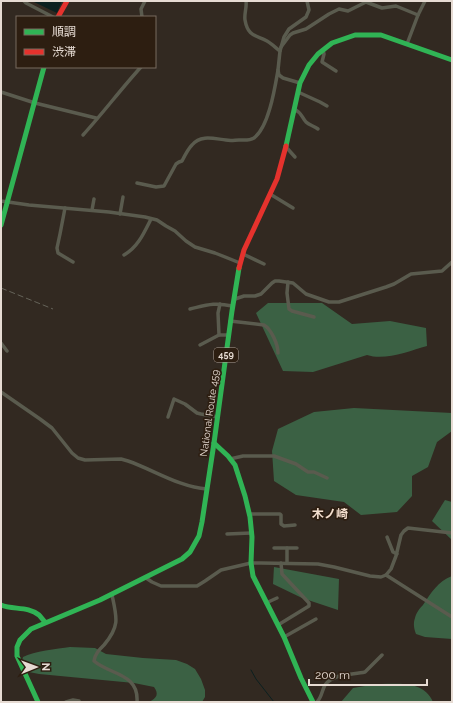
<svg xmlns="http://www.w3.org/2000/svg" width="453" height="703" font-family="Raleway,'Noto Sans JP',sans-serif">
<rect width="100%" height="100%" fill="#322921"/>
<g fill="#3b6144">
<path d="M268,303H322L352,324L390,321L426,328L427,346C409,351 385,361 367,355L313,372L283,371L256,313Z"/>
<polygon points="354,408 452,413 452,431 437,442 428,467 412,476 412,496 397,512 361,515 344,502 296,495 274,481 272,451 278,429 314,412"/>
<polygon points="445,500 452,502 452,540 432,521"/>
<polygon points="274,567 339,579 338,610 302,598 273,584"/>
<path d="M452,576V639L425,637L416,634C414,629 413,623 415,618C416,613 420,608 423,605C431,593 438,581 452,576Z"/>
<path d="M70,647L95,648L106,654L143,658L176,660L187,664L195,669L201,679L205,690V697L202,702H149C157,698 159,694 154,687L134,683L39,674L29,672L23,668L22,661L23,657C34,651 57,649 70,647Z"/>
<path d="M381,684C400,684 424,681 433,702H341L353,688L365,686Z"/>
</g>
<polygon fill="#0c2020" points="32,1 62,1 57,13"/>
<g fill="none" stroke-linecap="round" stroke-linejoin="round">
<polyline stroke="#0c2020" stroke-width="1" points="251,670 256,679 274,702"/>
<g stroke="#5a5b4e" stroke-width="3.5">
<polyline points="24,1 26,3 53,17"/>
<path d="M246,1C247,7 244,14 245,20C248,37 256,35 267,41C272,44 276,48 280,51"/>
<polyline points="142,17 141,9 145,1"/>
<polyline points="407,44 418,15 425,1"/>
<polyline points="281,47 290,35 293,33 306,29 329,14 339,9 348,11 366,2 382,8 396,6 418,15"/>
<polyline points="323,50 324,54 322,62 336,71"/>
<polyline points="300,83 283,78 279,75 278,70 280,51 284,37 289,29 306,17 309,10 307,1"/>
<polyline points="1,92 35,103 96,118"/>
<polyline points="298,92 320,102 327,106"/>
<path d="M294,109C302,113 301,116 306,122C309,125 314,126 318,129"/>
<path d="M83,135C103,113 121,89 141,67"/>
<polyline points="286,147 295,157"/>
<path d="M137,183L156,187L164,186L176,164L179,162L182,161C185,155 188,149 192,145C201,134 215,139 226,140C231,141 235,140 239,140C244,140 249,141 254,138C269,127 275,87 278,70"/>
<polyline points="270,194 293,208"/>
<polyline points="1,201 29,205 109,212 145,217 157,220 166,226 175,231 186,241 195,247 215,253 240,263"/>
<polyline points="65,208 60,234 57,248 58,253 73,262"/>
<polyline points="92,210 94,199"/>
<polyline points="120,214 123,197"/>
<polyline points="243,254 264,264"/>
<path d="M124,255C138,247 144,233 151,219"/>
<polyline points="288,282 287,293 289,309 292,311 314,317"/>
<polyline points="235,299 244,296 255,296 261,294 272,283 275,281 279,281 293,283 306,294 329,302 339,302 386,287 394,284 411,274 442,271 452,262"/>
<path d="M190,309C207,305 215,302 232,306"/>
<path d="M230,321L264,325C271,329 278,344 278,353"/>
<polyline points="219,335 218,313 220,304"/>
<polyline points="1,343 7,351"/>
<polyline points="200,345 219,335 228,335"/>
<path d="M1,392L40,419L52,428L72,453L78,458L85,460L121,459L128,461C154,470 179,487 207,489"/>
<polyline points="168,417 174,399 185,404 197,413 201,414 218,417"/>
<polyline points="230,459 243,456 274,456 296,464 308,472 314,472 327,478"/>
<polyline points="249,514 280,514 281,515 281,524 284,526 295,525"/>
<polyline points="227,534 251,533"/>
<polyline points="387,537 393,552 397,554"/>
<polyline points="274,548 297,548"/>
<polyline points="287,548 287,563"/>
<polyline points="386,575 452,617"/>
<polyline points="146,578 152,582 161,586 197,586 205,581 221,570 251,563 261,563 318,564 334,567 370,576 381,577 386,575 391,569 396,556 401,535 404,531 408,528 452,533"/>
<path d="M112,595C117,618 120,626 104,645C99,650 95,654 94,661C110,675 139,673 137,702"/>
<polyline points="266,603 277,598"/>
<polyline points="278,625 309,606 309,603 282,574 281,563"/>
<polyline points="284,637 316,619"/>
<polyline points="66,702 73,700 79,701"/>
<path d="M317,702C322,697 322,690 325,685C334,673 352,675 365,672L382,655"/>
</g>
<g stroke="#30b455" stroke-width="5">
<polyline points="286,146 300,83 309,65 318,54 332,43 355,35 381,35 452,60"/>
<polyline points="1,225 44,67"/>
<polyline points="214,443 228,456 235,465 245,496 250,517 252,537 251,563 253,576 284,637 301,678 313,702"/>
<path d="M1,605C13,610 28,606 39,615C41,617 43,620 45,622"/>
<polyline points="38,702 17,656 17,647 20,640 31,629 100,600 182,559 190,552 199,536 202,522 214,443 232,311 239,268"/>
</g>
<g stroke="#e5322d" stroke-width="5">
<polyline points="58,17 67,1"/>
<polyline points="239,268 244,250 277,179 286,146"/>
</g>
<polyline stroke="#656359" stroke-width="1" stroke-dasharray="6 3" stroke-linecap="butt" points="1,288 53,309"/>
</g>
<g text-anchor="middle" stroke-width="3.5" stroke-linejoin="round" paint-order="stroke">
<rect fill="#2d1e11" stroke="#aea299" stroke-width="1" x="214" y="348" width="24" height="14" rx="3"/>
<g font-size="9" font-weight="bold" fill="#e6dbd3">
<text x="226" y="358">459</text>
</g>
<g font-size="10" fill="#e6dbd3" stroke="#2d1e11">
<text transform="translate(209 413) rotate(-82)" y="4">National Route 459</text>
</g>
<g font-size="12" font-weight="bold" fill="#f3decd" stroke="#2d1e11">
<text x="330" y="518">木ノ崎</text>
</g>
</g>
<rect width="453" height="703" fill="none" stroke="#e6dbd3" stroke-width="4"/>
<rect x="16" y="16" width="140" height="52" fill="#2d1e11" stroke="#776a5f"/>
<rect x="24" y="29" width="20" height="6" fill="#30b455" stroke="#776a5f"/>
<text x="52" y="36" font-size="12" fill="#e6dbd3">順調</text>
<rect x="24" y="49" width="20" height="6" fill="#e5322d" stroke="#776a5f"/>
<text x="52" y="56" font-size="12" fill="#e6dbd3">渋滞</text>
<g transform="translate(36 667) rotate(89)" stroke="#2d1e11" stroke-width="3" paint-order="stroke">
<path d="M0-3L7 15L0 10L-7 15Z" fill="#e6dbd3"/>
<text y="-6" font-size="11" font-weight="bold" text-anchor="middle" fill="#e6dbd3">N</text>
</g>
<path d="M309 679v6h118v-6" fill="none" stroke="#e6dbd3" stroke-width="2"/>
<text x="315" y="679" font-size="12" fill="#e6dbd3" stroke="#2d1e11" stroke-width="3" paint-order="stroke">200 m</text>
</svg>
